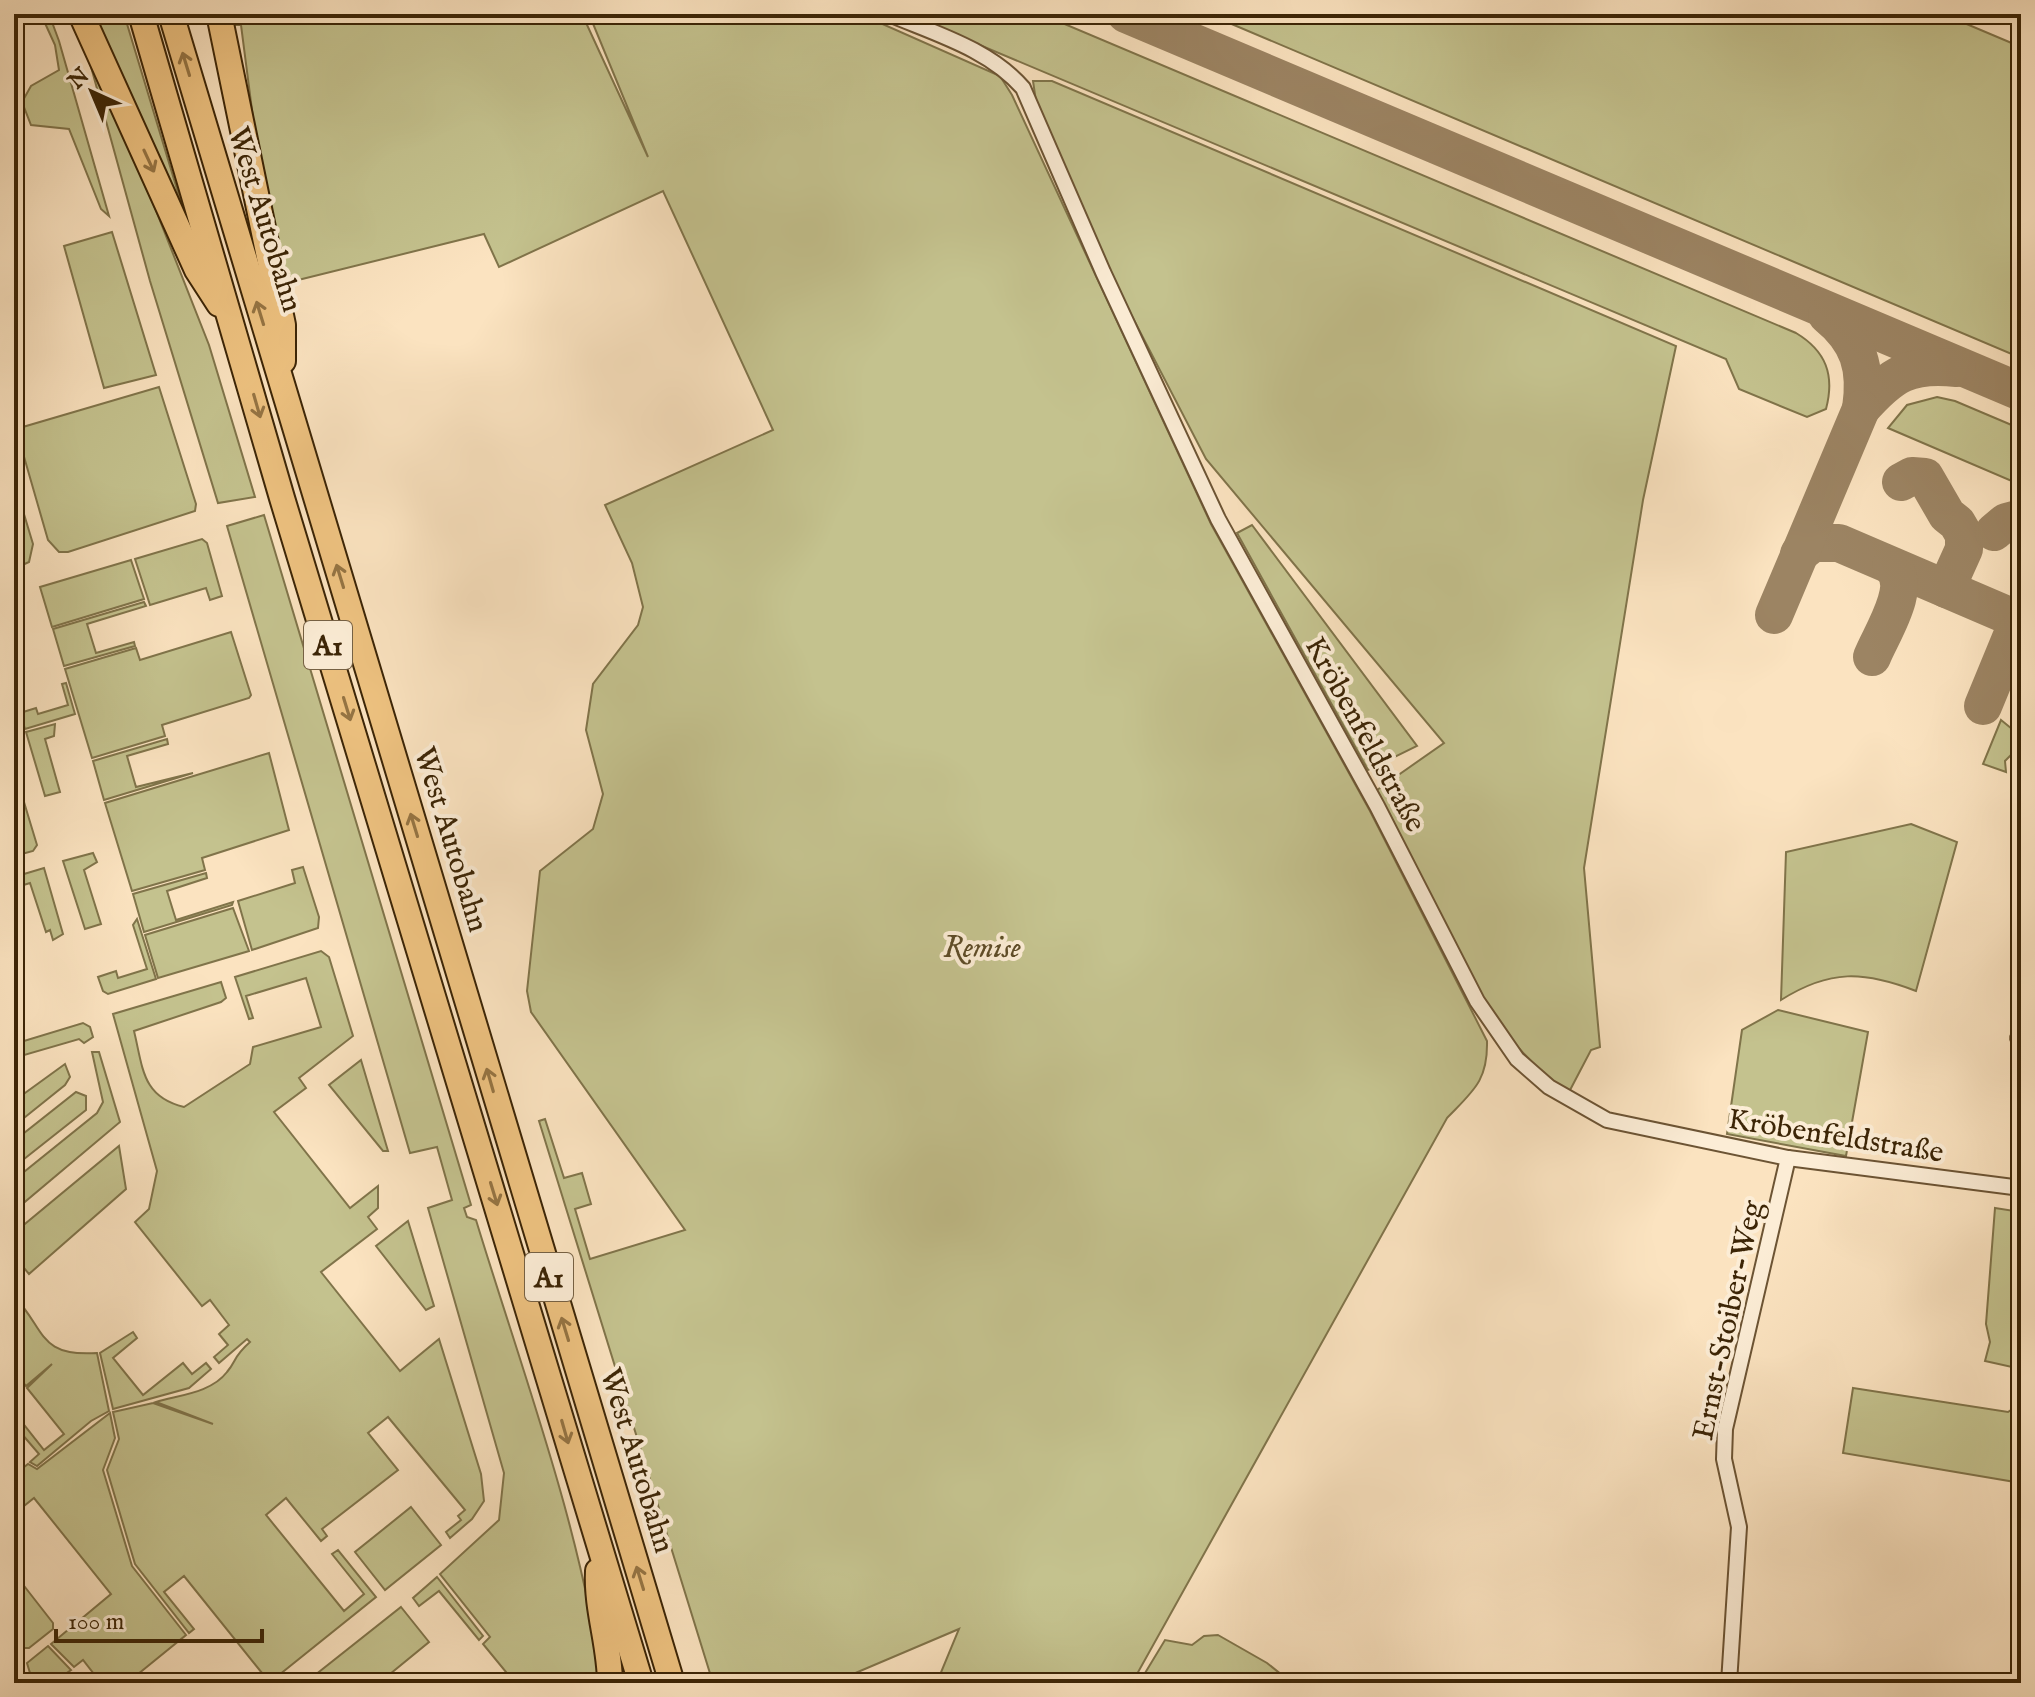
<svg xmlns="http://www.w3.org/2000/svg" width="2035" height="1697" font-family="'IM FELL English',serif">
<rect width="100%" height="100%" fill="#fbe3c0"/>
<filter id="stains"><feTurbulence type="fractalNoise" baseFrequency=".0025" numOctaves="4"/><feColorMatrix values="0 0 0 0 .2 0 0 0 0 .09 0 0 0 0 .02 0 0 0 .5 -.17"/></filter>
<radialGradient id="worn" r=".72"><stop offset=".6" stop-color="#630" stop-opacity="0"/><stop offset="1" stop-color="#630" stop-opacity=".3"/></radialGradient>
<g fill="#c4c28e" stroke="#80744a" stroke-width="2">
<polygon points="49,14 59,41 109,216 101,209 69,129 31,125 22,102 31,86 59,70 55,45 44,21"/>
<polygon points="90,14 124,14 186,219"/>
<path d="M235,14H582L648,157L589,14H860L1000,76L1012,95L1211,524L1370,811L1487,1041C1488,1081 1473,1091 1447,1118L1132,1683L937,1682L959,1629L832,1683H713L539,1121L545,1119L564,1178L582,1173L591,1204L575,1209L590,1259L685,1230L531,1012L527,991L540,871L593,829L603,794L586,730L593,684L638,625L643,607L632,563L605,505L773,430L663,191L499,267L484,234L282,284L256,141L241,25H236Z"/>
<path d="M906,14H1041L1796,333C1826,351 1835,375 1826,409L1807,417L1739,389L1726,359Z"/>
<polygon points="1208,14 1943,14 2021,47 2021,358"/>
<polygon points="85,45 155,208 209,345 255,497 218,503 150,281"/>
<path d="M1033,81H1052L1676,346L1643,500L1584,868L1600,1047L1591,1050L1569,1092C1478,1035 1423,885 1377,790L1444,743L1206,459L1123,299L1037,108Z"/>
<polygon points="112,232 156,375 104,388 64,246"/>
<polygon points="159,387 196,504 195,511 68,552 59,552 48,540 16,429"/>
<polygon points="1937,397 1955,401 2021,429 2021,485 1888,428 1907,405"/>
<polygon points="14,481 33,544 29,562 14,569"/>
<path d="M264,515L471,1205L464,1208L467,1217L476,1220C522,1371 581,1527 602,1683H515L483,1644L490,1637L440,1574L499,1520L504,1473L428,1208L452,1200L437,1147L410,1153L227,526Z"/>
<polygon points="1252,525 1417,746 1368,770 1237,533"/>
<polygon points="202,539 207,543 222,596 210,600 206,588 150,605 135,559"/>
<polygon points="131,560 144,599 52,627 40,587"/>
<polygon points="144,602 146,606 87,624 96,653 134,642 135,646 64,666 53,629"/>
<polygon points="231,632 251,695 249,698 162,725 165,736 92,758 65,669 136,648 140,660"/>
<polygon points="66,683 75,714 25,729 20,713 36,708 38,714 68,705 62,684"/>
<polygon points="2001,720 2017,733 2013,742 2015,751 2005,761 2006,772 1983,764"/>
<polygon points="55,724 54,736 45,739 60,792 45,796 26,732"/>
<polygon points="167,739 168,744 127,756 136,787 193,773 104,800 93,761"/>
<polygon points="269,753 289,830 202,858 205,870 132,891 105,803"/>
<polygon points="14,769 37,845 33,851 18,855 14,843"/>
<path d="M1911,824L1957,842L1916,991C1864,971 1830,969 1781,1000L1786,852Z"/>
<polygon points="93,853 97,862 84,870 101,924 85,929 63,861"/>
<polygon points="303,867 319,917 318,928 252,950 238,901 295,883 292,870"/>
<polygon points="44,868 63,934 53,940 50,930 46,932 30,883 17,887 14,877"/>
<polygon points="206,873 207,878 167,891 176,920 233,902 232,905 144,932 133,894"/>
<polygon points="233,908 249,951 158,978 145,935"/>
<polygon points="137,919 156,979 108,994 103,991 98,977 116,971 118,978 147,969 133,925"/>
<path d="M321,951L329,957L353,1036L299,1078L306,1088L274,1112L350,1208L378,1186V1208L368,1217L377,1229L321,1272L400,1371L439,1339L481,1474L484,1501L472,1519L450,1538L446,1532L461,1520L458,1516L465,1510L388,1417L368,1433L398,1470L322,1529L327,1536L321,1541L286,1498L266,1515L344,1611L364,1594L332,1554L338,1550L376,1597L269,1683H251L262,1673L184,1576L164,1592L194,1629L189,1633L135,1564L107,1470L119,1439L113,1412L153,1403L213,1424L156,1402C179,1395 211,1393 227,1372C237,1360 233,1357 250,1342L247,1339L219,1363L214,1357L228,1345L219,1334L229,1325L210,1300L202,1306L135,1222L149,1209L157,1171L113,1014L221,982L226,998L221,1002L134,1031C143,1068 142,1097 184,1107L250,1064L253,1047L321,1027L306,978L246,996L253,1018L249,1019L235,977Z"/>
<polygon points="1778,1010 1868,1032 1846,1156 1727,1134 1742,1030"/>
<polygon points="83,1023 90,1027 93,1037 84,1043 79,1039 14,1058 14,1044"/>
<polygon points="92,1052 99,1052 120,1122 14,1211 14,1180 97,1113 103,1102"/>
<polygon points="361,1060 388,1151 383,1151 329,1085"/>
<polygon points="65,1064 70,1077 65,1085 14,1126 14,1101"/>
<polygon points="76,1092 86,1096 86,1110 14,1167 14,1141"/>
<polygon points="119,1146 126,1189 29,1274 14,1256 14,1233"/>
<polygon points="1995,1208 2021,1212 2021,1369 1985,1361 1990,1342 1986,1324"/>
<polygon points="408,1221 434,1306 426,1310 376,1246"/>
<path d="M14,1296C46,1330 38,1357 97,1353L109,1411L91,1421L37,1466L30,1462L39,1454L15,1426L21,1421L44,1450L64,1434L27,1388L52,1364L26,1386L14,1372Z"/>
<polygon points="133,1332 137,1338 113,1358 143,1395 183,1363 192,1374 206,1363 211,1369 189,1388 113,1409 100,1353"/>
<polygon points="1853,1388 2008,1412 2021,1403 2021,1483 1843,1453"/>
<polygon points="110,1413 115,1438 103,1470 132,1566 186,1635 127,1683 101,1683 83,1660 74,1667 51,1644 111,1594 34,1498 14,1514 14,1475 28,1464 37,1469"/>
<polygon points="411,1507 441,1545 385,1590 355,1552"/>
<polygon points="14,1573 53,1623 53,1629 29,1648 22,1648 14,1620"/>
<polygon points="437,1577 483,1636 479,1640 439,1591 419,1606 413,1598"/>
<polygon points="401,1607 429,1642 379,1683 305,1683"/>
<polygon points="1218,1635 1267,1663 1292,1683 1139,1683 1165,1640 1192,1645 1204,1636"/>
<polygon points="48,1646 71,1670 64,1675 69,1683 33,1683 27,1663"/>
</g>
<g fill="none" stroke-linecap="round" stroke-linejoin="round">
<g stroke="#9c8463" stroke-width="38">
<polyline points="1126,14 2021,392"/>
<path d="M1827,315C1859,341 1867,368 1861,409C1892,374 1909,363 1957,368"/>
<polyline points="1901,482 1912,476 1925,477 1947,515 1957,523 1964,535 1964,549 1946,589"/>
<polyline points="1994,532 2006,522 2021,518"/>
<polyline points="1799,554 1813,543 1839,543 2021,621"/>
<polyline points="1774,615 1861,409"/>
<path d="M1872,657C1881,634 1914,586 1891,566"/>
<polyline points="1983,706 2011,638 2021,628"/>
</g>
<g stroke="#6c5434" stroke-width="18">
<g id="minor">
<path d="M889,14C936,34 989,49 1023,88L1103,272L1218,519L1377,806L1477,1001L1517,1059L1549,1087L1607,1120L1788,1158L2021,1188"/>
<polyline points="2018,1038 2021,1040"/>
<polyline points="1729,1683 1739,1527 1724,1459 1725,1429 1788,1158"/>
</g>
</g>
<g stroke="#3c2506" stroke-width="28">
<g id="motorway">
<polyline points="81,14 197,270 219,304"/>
<polyline points="141,14 282,498 641,1683"/>
<polyline points="171,14 672,1683"/>
<polyline points="219,14 283,325 283,361"/>
<path d="M598,1571C596,1609 610,1645 610,1683"/>
</g>
</g>
<use href="#minor" stroke="#fcedd6" stroke-width="14"/>
<use href="#motorway" stroke="#eec280" stroke-width="24"/>
</g>
<defs><path id="oneway-shaft" d="M-6 0H5M1.5-3L5.5 0L1.5 3" fill="none" stroke-width="1.6" stroke-linecap="round" stroke-linejoin="round" transform="scale(2)"/></defs>
<g stroke="#957443">
<use href="#oneway-shaft" transform="translate(186 64) rotate(-107)"/>
<use href="#oneway-shaft" transform="translate(149 161) rotate(65)"/>
<use href="#oneway-shaft" transform="translate(260 313) rotate(-107)"/>
<use href="#oneway-shaft" transform="translate(257 406) rotate(74)"/>
<use href="#oneway-shaft" transform="translate(340 576) rotate(-107)"/>
<use href="#oneway-shaft" transform="translate(347 709) rotate(73)"/>
<use href="#oneway-shaft" transform="translate(414 825) rotate(-107)"/>
<use href="#oneway-shaft" transform="translate(490 1080) rotate(-106)"/>
<use href="#oneway-shaft" transform="translate(494 1194) rotate(73)"/>
<use href="#oneway-shaft" transform="translate(565 1329) rotate(-107)"/>
<use href="#oneway-shaft" transform="translate(565 1432) rotate(74)"/>
<use href="#oneway-shaft" transform="translate(640 1578) rotate(-107)"/>
</g>
<g text-anchor="middle" stroke-width="8" stroke-linejoin="round" paint-order="stroke">
<g fill="#fcedd6" stroke="#766144" stroke-width="2">
<rect x="304" y="621" width="48" height="48" rx="6"/>
<rect x="525" y="1253" width="48" height="48" rx="6"/>
</g>
<g font-size="28" font-weight="bold" fill="#3c2506">
<text x="328" y="655">A1</text>
<text x="549" y="1287">A1</text>
</g>
<g font-size="30" fill="#3c2506" stroke="#fcedd6">
<text transform="translate(266 219) rotate(73)" y="10">West Autobahn</text>
<text transform="translate(1366 734) rotate(61)" y="10">Kröbenfeldstraße</text>
<text transform="translate(452 839) rotate(73)" y="10">West Autobahn</text>
<text transform="translate(1836 1135) rotate(9)" y="10">Kröbenfeldstraße</text>
<text transform="translate(1727 1320) rotate(-78)" y="10">Ernst-Stoiber-Weg</text>
<text transform="translate(638 1460) rotate(73)" y="10">West Autobahn</text>
</g>
<g font-size="30" font-style="italic" fill="#5e4c28" stroke="#fcedd6">
<text x="982" y="957">Remise</text>
</g>
</g>
<rect width="2035" height="1697" fill="none" stroke="#fbe3c0" stroke-width="48"/>
<rect x="16" y="16" width="2003" height="1665" fill="none" stroke="#3c2506" stroke-width="4"/>
<rect x="24" y="24" width="1987" height="1649" fill="none" stroke="#3c2506" stroke-width="2"/>
<g transform="translate(92 92) rotate(316)" stroke="#fcedd6" stroke-width="6" paint-order="stroke">
<path d="M0-6L14 30L0 20L-14 30Z" fill="#3c2506"/>
<text y="-12" font-size="22" font-weight="bold" text-anchor="middle" fill="#3c2506">N</text>
</g>
<path d="M56 1629v12h206v-12" fill="none" stroke="#3c2506" stroke-width="4"/>
<text x="68" y="1629" font-size="24" fill="#3c2506" stroke="#fcedd6" stroke-width="6" paint-order="stroke">100 m</text>
<rect width="100%" height="100%" filter="url(#stains)"/>
<rect width="100%" height="100%" fill="url(#worn)"/>
</svg>
